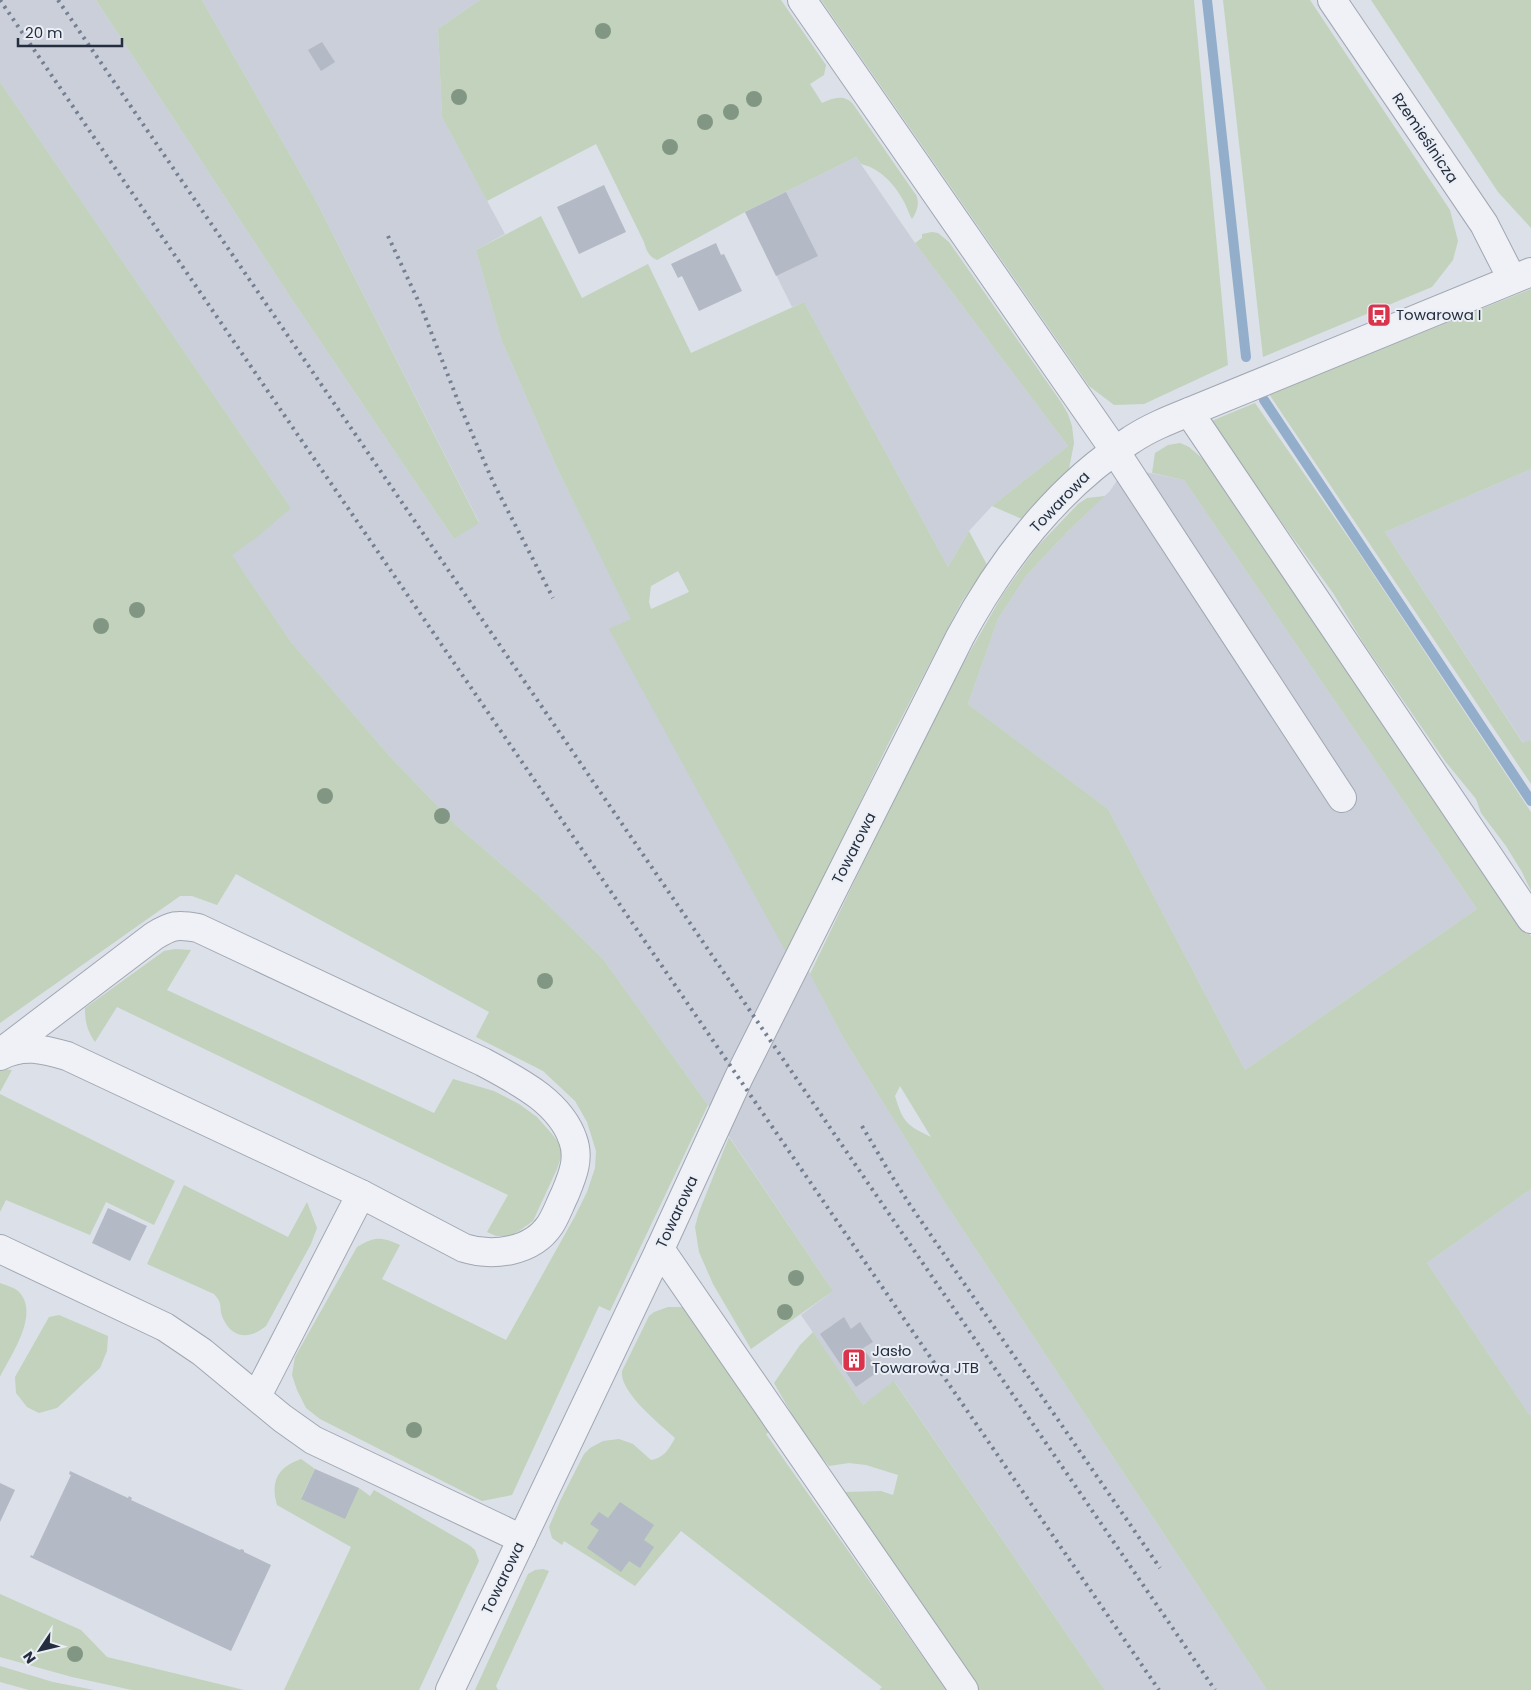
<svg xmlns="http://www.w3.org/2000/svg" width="1531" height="1690" font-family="Poppins,sans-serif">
<rect width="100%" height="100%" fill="#dce0e8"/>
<g fill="#cacfda">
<polygon points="0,0 96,0 293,301 454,539 479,522 315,199 202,0 480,0 438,29 442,117 505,234 476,250 501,339 558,470 737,832 844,1039 944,1201 1267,1690 1105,1690 895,1382 863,1405 801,1315 833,1291 708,1105 603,959 541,898 457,826 393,760 291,642 242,570 0,287 291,508 0,82"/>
<polygon points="856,157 915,243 1068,446 992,506 969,531 948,567 804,302 792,307 745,212"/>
<polygon points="1125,468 1184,480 1477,909 1245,1070 1108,809 968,704 998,619 1026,576 1067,532 1110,491"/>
<polygon points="1531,469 1531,740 1524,744 1385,532"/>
<polygon points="1531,1189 1531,1417 1427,1263"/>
</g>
<g fill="#c2d2bc" fill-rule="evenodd">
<polygon points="96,0 202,0 315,199 479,523 454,539 293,301"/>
<path d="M480,0H781L826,65L824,75L810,84L822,103C833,98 844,94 853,104L916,195C920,203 917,212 912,219C908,213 907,206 903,200C894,183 879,168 861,164L856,157L745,212L657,260C649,257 646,250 644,242L596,144L487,201L442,117L438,29Z"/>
<polygon points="821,0 1194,0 1228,365 1144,404 1114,405 1089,386"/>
<polygon points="1223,0 1310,0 1450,210 1458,241 1453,260 1432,287 1263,357"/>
<polygon points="1371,0 1531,0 1531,228 1498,192"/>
<path d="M0,82L291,508L257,537L232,555L291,642L393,760L457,826L541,898L603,959L708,1105L610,1311L599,1306L512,1495L482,1501L320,1419L306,1408L297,1390L292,1375L295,1357L357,1247C376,1236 381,1237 400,1245L382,1279L506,1340L574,1218L587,1192L595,1168L596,1151L587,1122L575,1101L543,1071L476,1037L489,1012L236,874L217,905L192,896H180L0,1023Z"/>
<path d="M541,216L582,298L648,264L691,353L804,302L948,567L969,531L987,565L962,601L891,738L787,954L609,629L631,619L558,470L501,339L476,250ZM678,571L689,592L651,609L649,602L651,586Z"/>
<polygon points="932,232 938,233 949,242 1061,402 1068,414 1072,426 1074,443 1069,469 1022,519 992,506 1068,446 915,243 922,238 922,234"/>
<polygon points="1531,289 1531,469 1385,532 1523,743 1531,740 1531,784 1269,394"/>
<polygon points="1255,403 1355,547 1531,812 1531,891 1522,872 1506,846 1481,813 1476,799 1445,761 1364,644 1333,593 1209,422"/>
<path d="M1180,443L1189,447L1203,459L1531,936V1189L1427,1263L1531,1417V1690H1267L944,1201L844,1039L810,974L888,811L964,662L1003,594L1036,548L1078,504L1087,498L1105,496L1067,532L1026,576L998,619L968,704L1108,809L1245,1070L1477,909L1184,480L1152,473L1155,453L1168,445ZM900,1086L931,1137C906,1125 903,1122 895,1096Z"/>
<path d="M175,949L191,950L167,990L434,1113L453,1079L494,1091L519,1104L537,1117L552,1134L559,1143L561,1151V1157L557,1169L533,1221L512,1236H496L487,1232L508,1195L117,1007L95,1042C87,1030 85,1022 85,1008L164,951Z"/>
<polygon points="3,1069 12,1070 0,1092 0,1071"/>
<polygon points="0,1094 175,1181 154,1225 106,1202 90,1235 6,1200 0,1212"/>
<polygon points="729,1137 833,1291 751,1349 713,1284 699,1252 695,1227 699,1212"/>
<path d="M184,1185L288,1237L307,1202L317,1228L311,1244L266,1326C249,1340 231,1339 222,1316C219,1305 223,1304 214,1294L147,1264Z"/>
<path d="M0,1283C5,1285 13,1287 18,1291C41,1313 11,1355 0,1377Z"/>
<path d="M668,1307H683L693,1311L773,1429L766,1434L946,1690H879L882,1687L681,1531L635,1586L564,1541L562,1545L552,1538L549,1527L561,1499L584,1454L590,1448L603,1441L619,1439L633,1444L651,1460C664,1458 669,1449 675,1438C660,1424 619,1392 622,1371L649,1316L654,1312Z"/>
<polygon points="59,1315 108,1336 107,1351 100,1368 57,1408 39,1413 27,1407 16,1393 15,1377 49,1317"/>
<polygon points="813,1332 863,1405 894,1381 1105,1690 972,1690 843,1492 881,1491 893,1495 898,1475 866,1465 849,1463 829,1466 806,1439 774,1383 800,1345"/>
<path d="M301,1459L315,1469L301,1498L359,1488L370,1496L374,1490L469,1545L475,1550L479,1561L419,1690H284L351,1547L277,1505C270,1481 278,1467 301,1459Z"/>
<polygon points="543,1569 549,1571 496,1686 498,1690 475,1690 528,1574 535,1570"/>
<polygon points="0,1594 81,1630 107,1657 244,1690 132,1690 72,1677 0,1657"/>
<polygon points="0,1666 53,1682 94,1690 29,1690 0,1682"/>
</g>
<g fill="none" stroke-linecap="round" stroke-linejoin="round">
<g stroke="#93aecb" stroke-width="10">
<polyline points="1207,0 1246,357"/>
<polyline points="1264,400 1531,801"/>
</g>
</g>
<g fill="#b3b9c5">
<polygon points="322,42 335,62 321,71 308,50"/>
<polygon points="604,185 626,232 579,254 557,207"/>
<polygon points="786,192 818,256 776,276 745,212"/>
<polygon points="716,243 721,255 724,254 742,291 699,311 682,276 678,278 671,264"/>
<polygon points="108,1208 147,1226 130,1261 92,1243"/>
<polygon points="844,1317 851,1329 860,1322 873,1342 863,1348 879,1371 856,1387 820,1334"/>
<polygon points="315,1469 359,1488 345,1519 301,1499"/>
<polygon points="70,1471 128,1498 129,1496 132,1498 131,1500 240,1550 241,1549 244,1550 244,1552 271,1565 231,1651 30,1557 31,1555 33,1556 71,1475 69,1474"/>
<polygon points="0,1483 15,1490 0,1522"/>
<polygon points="620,1502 654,1525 644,1540 654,1547 640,1568 629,1561 621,1572 587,1548 599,1530 590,1524 599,1512 608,1518"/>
</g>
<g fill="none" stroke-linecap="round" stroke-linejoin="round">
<g stroke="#a1a7b2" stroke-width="30">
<g id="minor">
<polyline points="802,0 1115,451 1342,798"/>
<polyline points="1332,0 1484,224 1512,279"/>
<polyline points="1189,412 1531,919"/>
<path d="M0,1053L154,936C172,925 177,924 198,928L483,1062C516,1080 560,1101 573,1140C580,1159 572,1177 565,1194C560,1204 556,1216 550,1225C532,1252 493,1257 464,1248L361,1194L67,1056C43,1049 23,1044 0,1056"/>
<polyline points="0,1249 165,1327 202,1352 282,1418 313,1440 522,1539"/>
<polyline points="660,1249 964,1690"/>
<polyline points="257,1396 361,1194"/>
<path d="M450,1690L660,1249L739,1077L960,637C1000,562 1058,486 1131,440C1149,428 1169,420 1189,412L1531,272"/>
</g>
</g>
<use href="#minor" stroke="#eff1f6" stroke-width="28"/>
<g stroke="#747f92" stroke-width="4" stroke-dasharray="2.5 5" stroke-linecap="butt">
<path d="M0,0C386,564 772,1127 1159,1690"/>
<polyline points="58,0 1215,1690"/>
<polyline points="388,236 422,309 460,406 494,484 553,598"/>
<polyline points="862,1126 888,1170 908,1202 1160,1568"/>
</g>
</g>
<g fill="#829783">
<circle cx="603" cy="31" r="8"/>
<circle cx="459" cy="97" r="8"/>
<circle cx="754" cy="99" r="8"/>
<circle cx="731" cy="112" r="8"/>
<circle cx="705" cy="122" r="8"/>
<circle cx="670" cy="147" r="8"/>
<circle cx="137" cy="610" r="8"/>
<circle cx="101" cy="626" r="8"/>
<circle cx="325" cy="796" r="8"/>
<circle cx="442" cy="816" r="8"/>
<circle cx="545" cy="981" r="8"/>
<circle cx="796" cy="1278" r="8"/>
<circle cx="785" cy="1312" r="8"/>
<circle cx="414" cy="1430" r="8"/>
<circle cx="75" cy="1654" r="8"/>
</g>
<defs>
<g id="bus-square" transform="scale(1.25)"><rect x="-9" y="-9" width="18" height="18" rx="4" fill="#da344d" stroke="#ebeff5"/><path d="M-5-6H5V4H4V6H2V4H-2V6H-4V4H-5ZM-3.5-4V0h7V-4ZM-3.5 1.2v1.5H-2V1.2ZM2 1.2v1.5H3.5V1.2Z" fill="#fff"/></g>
<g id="building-square" transform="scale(1.25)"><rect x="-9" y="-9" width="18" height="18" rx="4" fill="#da344d" stroke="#ebeff5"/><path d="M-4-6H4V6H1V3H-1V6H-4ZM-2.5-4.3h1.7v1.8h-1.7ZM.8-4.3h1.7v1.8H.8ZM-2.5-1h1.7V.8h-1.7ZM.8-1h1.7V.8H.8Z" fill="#fff"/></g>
</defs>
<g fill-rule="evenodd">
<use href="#bus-square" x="1379" y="315"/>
<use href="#building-square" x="854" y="1360"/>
</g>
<g text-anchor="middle" stroke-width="4" stroke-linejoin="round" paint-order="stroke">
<g font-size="15" fill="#242e3f" stroke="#ebeff5">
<text transform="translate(1425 138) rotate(56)" y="5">Rzemieślnicza</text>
<text transform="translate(1060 502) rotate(-46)" y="5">Towarowa</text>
<text transform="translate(854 848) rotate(-63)" y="5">Towarowa</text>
<text transform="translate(677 1212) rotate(-65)" y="5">Towarowa</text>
<text transform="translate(503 1578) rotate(-64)" y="5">Towarowa</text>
</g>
<g font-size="15" fill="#242e3f" stroke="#ebeff5" text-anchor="start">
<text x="1396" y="320">Towarowa I</text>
<text x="872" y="1356">Jasło<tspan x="872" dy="17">Towarowa JTB</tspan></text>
</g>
</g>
<g transform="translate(40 1650) rotate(235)" stroke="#ebeff5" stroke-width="4" paint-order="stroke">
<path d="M0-4L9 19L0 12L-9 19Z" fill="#242e3f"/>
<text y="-8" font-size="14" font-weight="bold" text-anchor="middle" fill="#242e3f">N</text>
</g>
<path d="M18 38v8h104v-8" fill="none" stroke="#242e3f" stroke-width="2.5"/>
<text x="25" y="38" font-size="15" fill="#242e3f" stroke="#ebeff5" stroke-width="4" paint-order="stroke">20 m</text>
</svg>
